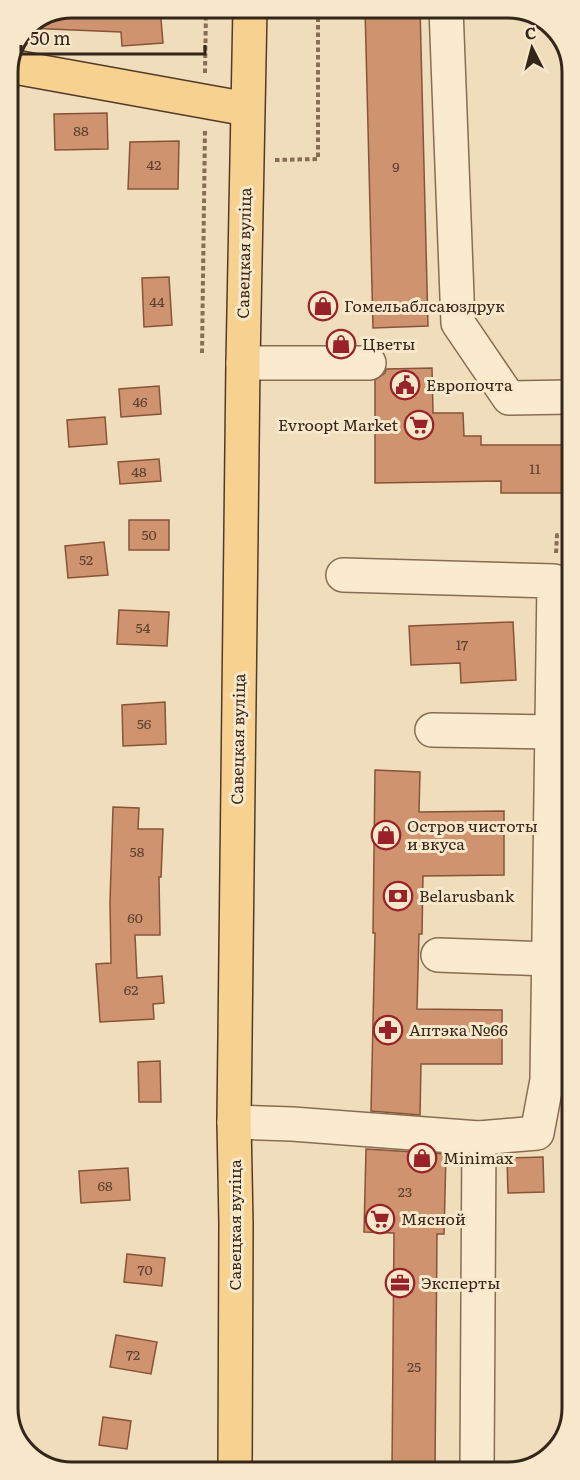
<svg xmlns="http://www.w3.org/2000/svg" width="580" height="1480" font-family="Literata,serif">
<rect width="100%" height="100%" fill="#efddbb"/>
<g fill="#d0936f" stroke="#875439" stroke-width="1.5">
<polygon points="72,8 160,8 163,43 122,46 121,32 26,28"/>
<polygon points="365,8 420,8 428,326 373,328"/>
<polygon points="107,113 108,149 55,150 54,114"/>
<polygon points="179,141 178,189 128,189 130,142"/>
<polygon points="169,277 172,325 144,327 142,278"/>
<polygon points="350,334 351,344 331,344 330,335"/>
<polygon points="432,368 433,413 463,413 464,436 481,436 481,445 570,445 570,493 501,493 501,481 375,483 375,380 385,373 386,369"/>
<polygon points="159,386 161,414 121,417 119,389"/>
<polygon points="105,417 107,444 69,447 67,420"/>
<polygon points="159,459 161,481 120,484 118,462"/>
<rect x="129" y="520" width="40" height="30"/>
<polygon points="104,542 108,575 68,578 65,546"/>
<polygon points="119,610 169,612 167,646 117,644"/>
<polygon points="513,622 516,680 461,683 460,663 411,665 409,626"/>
<polygon points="165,702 166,744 123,746 122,705"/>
<polygon points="375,770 420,772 419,812 504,811 504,875 423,876 422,934 419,934 417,1009 502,1010 502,1064 421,1064 420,1115 371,1111 375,933 373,933"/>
<polygon points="113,807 139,808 138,829 163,829 161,877 159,877 160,935 135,935 137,978 162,976 164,1003 153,1004 154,1019 100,1022 96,964 111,963 110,902"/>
<polygon points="160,1061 161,1102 139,1102 138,1062"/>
<polygon points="366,1149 446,1154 444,1234 437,1234 435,1470 392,1470 394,1233 364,1232"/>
<polygon points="543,1157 544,1192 508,1193 507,1158"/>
<polygon points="128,1168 130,1200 81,1203 79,1171"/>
<polygon points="127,1254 165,1258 162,1286 124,1282"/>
<polygon points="116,1335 157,1342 151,1374 110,1367"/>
<polygon points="103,1417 131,1421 127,1449 99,1445"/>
</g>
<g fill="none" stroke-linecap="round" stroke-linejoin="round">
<g stroke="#876d54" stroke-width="36">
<g id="minor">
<polyline points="446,8 458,323 509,398 570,397"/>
<polyline points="243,363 369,363"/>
<polyline points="432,730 552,732"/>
<polyline points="438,955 548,959"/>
<polyline points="234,1122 292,1124 479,1138 537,1133 547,1080 554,581 343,575"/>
<polyline points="477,1470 479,1138"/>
</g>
</g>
<g stroke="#543b29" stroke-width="36">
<g id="major">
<polyline points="9,66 247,109"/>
<polyline points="235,1471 236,1224 234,1122 243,363 250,8"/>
</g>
</g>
<g stroke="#876d54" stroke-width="4" stroke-dasharray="4.5 3" stroke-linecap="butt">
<polyline points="205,73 206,8"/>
<polyline points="275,160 318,159 318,8"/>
<polyline points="202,353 205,128"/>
<polyline points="556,553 557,535 570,535"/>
</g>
<use href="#minor" stroke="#faebce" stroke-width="33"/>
<use href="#major" stroke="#f6d18f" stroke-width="33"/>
</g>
<defs>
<g id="shop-ring" transform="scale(1.5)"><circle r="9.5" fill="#f7e8cb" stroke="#992228" stroke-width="1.5"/><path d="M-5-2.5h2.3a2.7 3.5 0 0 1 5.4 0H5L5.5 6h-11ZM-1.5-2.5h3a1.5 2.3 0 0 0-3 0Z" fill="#992228"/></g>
<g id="civic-ring" transform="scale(1.5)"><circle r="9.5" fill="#f7e8cb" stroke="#992228" stroke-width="1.5"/><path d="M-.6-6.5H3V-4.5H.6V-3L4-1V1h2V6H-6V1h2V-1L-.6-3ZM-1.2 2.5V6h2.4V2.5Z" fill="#992228"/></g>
<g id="supermarket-ring" transform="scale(1.5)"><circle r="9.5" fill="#f7e8cb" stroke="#992228" stroke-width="1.5"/><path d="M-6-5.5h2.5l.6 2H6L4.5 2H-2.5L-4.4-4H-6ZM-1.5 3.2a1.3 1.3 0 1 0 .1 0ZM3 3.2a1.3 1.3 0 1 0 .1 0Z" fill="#992228"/></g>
<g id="bank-ring" transform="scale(1.5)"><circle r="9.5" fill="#f7e8cb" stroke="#992228" stroke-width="1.5"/><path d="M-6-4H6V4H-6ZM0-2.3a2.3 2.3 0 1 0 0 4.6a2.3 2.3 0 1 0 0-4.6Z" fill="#992228"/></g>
<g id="pharmacy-ring" transform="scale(1.5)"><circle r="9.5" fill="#f7e8cb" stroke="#992228" stroke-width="1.5"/><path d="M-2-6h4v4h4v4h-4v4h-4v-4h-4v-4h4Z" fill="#992228"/></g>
<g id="office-ring" transform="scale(1.5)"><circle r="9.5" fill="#f7e8cb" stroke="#992228" stroke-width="1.5"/><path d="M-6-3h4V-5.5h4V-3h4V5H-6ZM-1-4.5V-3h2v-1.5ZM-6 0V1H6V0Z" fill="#992228"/></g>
</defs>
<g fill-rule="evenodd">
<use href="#shop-ring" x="323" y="306"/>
<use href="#shop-ring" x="341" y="344"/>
<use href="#civic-ring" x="405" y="385"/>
<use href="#supermarket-ring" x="419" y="425"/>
<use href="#shop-ring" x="386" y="835"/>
<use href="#bank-ring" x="398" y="896"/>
<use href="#pharmacy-ring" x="388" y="1030"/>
<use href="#shop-ring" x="422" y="1158"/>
<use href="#supermarket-ring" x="380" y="1219"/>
<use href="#office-ring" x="400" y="1283"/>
</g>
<g text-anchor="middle" stroke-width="6" stroke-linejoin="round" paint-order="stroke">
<g font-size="14" fill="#5c412f">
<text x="81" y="136">88</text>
<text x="154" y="170">42</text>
<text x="396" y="172">9</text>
<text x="157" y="307">44</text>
<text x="140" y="407">46</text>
<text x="535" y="474">11</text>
<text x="139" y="477">48</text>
<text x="149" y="540">50</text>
<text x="86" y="565">52</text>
<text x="143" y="633">54</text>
<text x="462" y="650">17</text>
<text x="144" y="729">56</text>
<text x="137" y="857">58</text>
<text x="135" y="923">60</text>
<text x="131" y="995">62</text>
<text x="105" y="1191">68</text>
<text x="405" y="1197">23</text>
<text x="145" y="1275">70</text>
<text x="133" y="1360">72</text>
<text x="414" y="1372">25</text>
</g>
<g font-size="16" fill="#35261a" stroke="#f7e8cb">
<text transform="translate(244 253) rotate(-89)" y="6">Савецкая вуліца</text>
<text transform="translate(238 739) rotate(-89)" y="6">Савецкая вуліца</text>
<text transform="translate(235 1225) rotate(-90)" y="6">Савецкая вуліца</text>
</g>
<g font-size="16" fill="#35261a" stroke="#f7e8cb" text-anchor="start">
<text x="344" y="312">Гомельаблсаюздрук</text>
<text x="362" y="350">Цветы</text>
<text x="426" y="391">Европочта</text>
<text x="398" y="431" text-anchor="end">Evroopt Market</text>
<text x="407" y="832">Остров чистоты<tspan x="407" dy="18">и вкуса</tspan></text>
<text x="419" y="902">Belarusbank</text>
<text x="409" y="1036">Аптэка №66</text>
<text x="443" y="1164">Minimax</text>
<text x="401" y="1225">Мясной</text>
<text x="421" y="1289">Эксперты</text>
</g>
</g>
<path d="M0 0H580V1480H0ZM72 18H508A54 54 0 0 1 562 72V1408A54 54 0 0 1 508 1462H72A54 54 0 0 1 18 1408V72A54 54 0 0 1 72 18Z" fill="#f7e8cb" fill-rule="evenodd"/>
<path fill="none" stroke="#35261a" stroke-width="3" d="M72 18H508A54 54 0 0 1 562 72V1408A54 54 0 0 1 508 1462H72A54 54 0 0 1 18 1408V72A54 54 0 0 1 72 18Z"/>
<g transform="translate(532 48) rotate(354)" stroke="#f7e8cb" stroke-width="4.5" paint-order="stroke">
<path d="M0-4.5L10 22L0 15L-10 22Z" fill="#35261a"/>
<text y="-9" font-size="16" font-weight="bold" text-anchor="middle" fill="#35261a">С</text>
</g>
<path d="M21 45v9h184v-9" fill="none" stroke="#35261a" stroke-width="3"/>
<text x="30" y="45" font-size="18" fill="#35261a" stroke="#f7e8cb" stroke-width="4.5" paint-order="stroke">50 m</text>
</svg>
